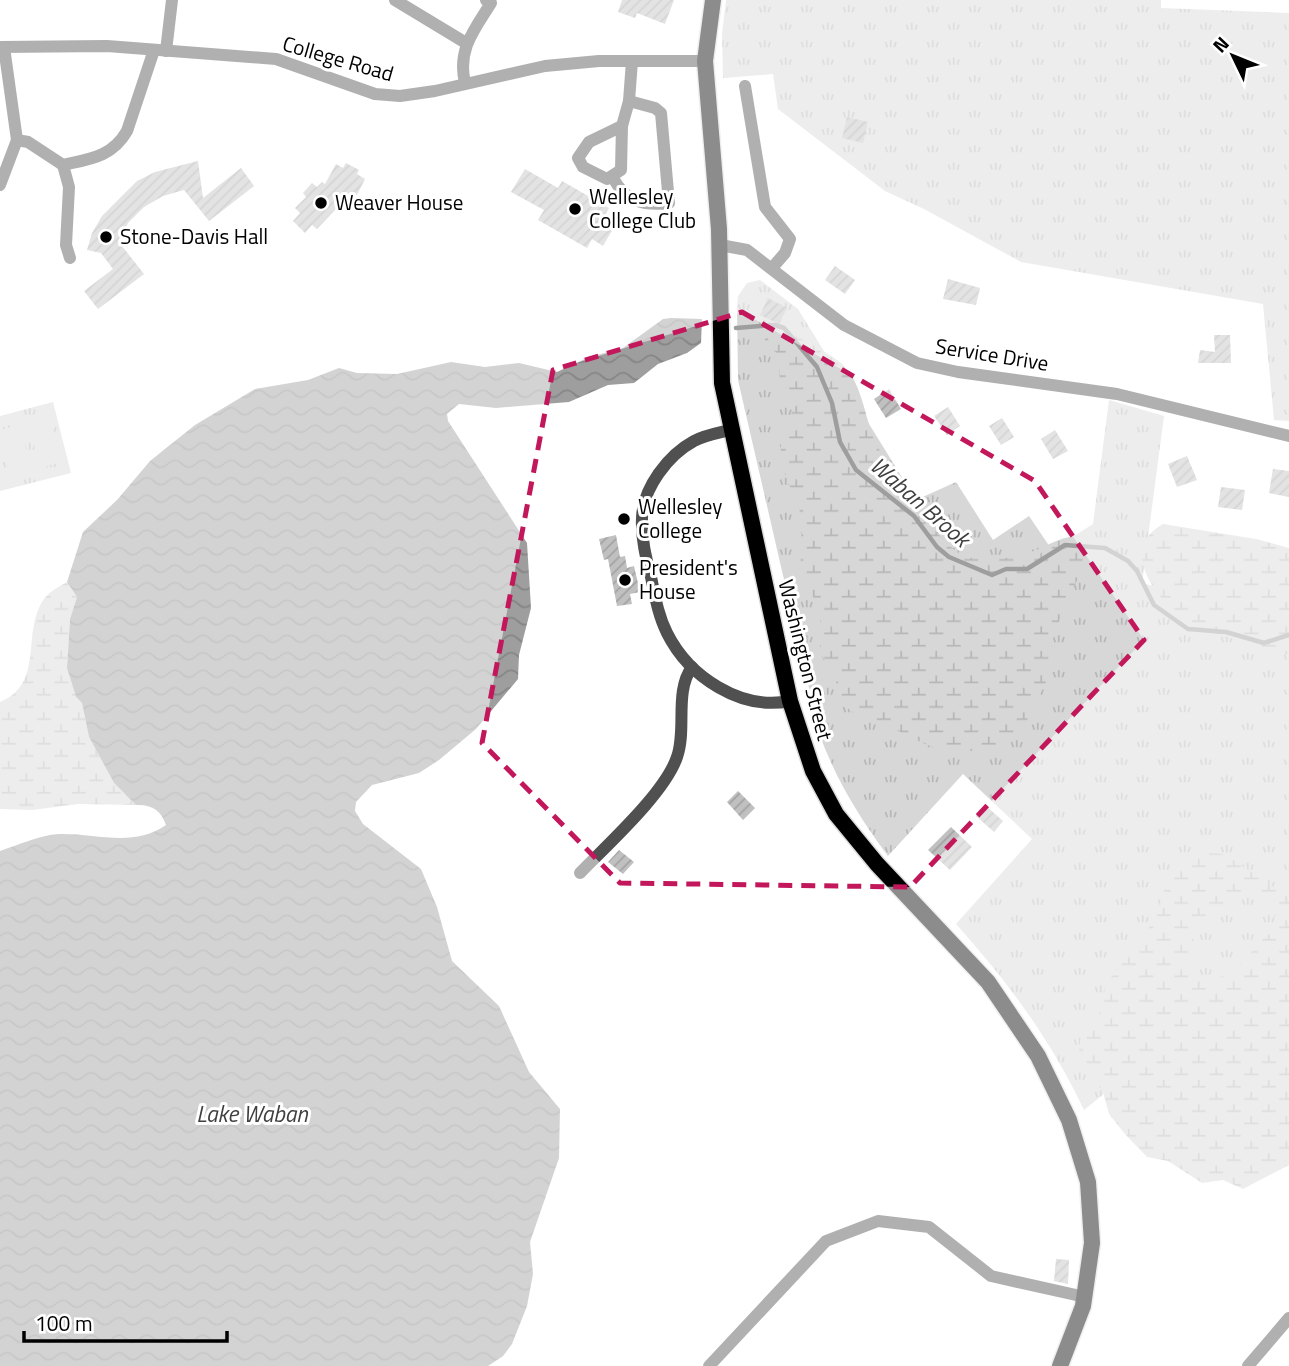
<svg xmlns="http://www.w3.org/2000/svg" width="1289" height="1366" font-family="'Titillium Web',sans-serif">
<defs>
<pattern id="grass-tufts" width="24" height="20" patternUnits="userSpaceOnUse" patternTransform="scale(1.75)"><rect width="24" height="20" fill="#d7d7d7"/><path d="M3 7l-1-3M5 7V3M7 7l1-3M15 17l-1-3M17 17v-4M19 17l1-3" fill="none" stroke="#b7b7b7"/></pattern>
<pattern id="wetland-marsh" width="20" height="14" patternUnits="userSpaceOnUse" patternTransform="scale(1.75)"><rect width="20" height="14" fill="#d7d7d7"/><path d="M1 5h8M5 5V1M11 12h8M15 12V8" fill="none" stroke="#b7b7b7"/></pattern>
<pattern id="water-waves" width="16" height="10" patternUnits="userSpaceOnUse" patternTransform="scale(1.75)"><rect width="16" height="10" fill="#9e9e9e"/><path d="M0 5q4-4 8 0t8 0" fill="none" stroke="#868686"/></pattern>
<pattern id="building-hatch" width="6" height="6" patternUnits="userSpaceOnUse" patternTransform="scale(1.75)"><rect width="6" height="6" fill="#c0c0c0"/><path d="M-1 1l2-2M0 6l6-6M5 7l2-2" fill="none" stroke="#a3a3a3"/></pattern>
</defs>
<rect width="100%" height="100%" fill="#fff"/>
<g fill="url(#grass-tufts)">
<polygon points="726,0 1161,0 1161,8 1289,13 1289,421 1274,420 1263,304 1021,262 924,209 885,191 778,109 773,74 723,78 722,34"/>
<path d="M760,280L798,309L916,500L956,482L993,540L1029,516L1052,550L1093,524L1109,400L1164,416L1142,583L1289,622V945L1084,1110C1051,1040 1008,982 956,924L1032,839L963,774L888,856C859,817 837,781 820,736L738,380L737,308L738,296L747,283Z"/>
<polygon points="53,402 71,473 0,491 0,416"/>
</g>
<g fill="url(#wetland-marsh)" fill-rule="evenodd">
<path d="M769,326C791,332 823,349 841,363C862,381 864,416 875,441C885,465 942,551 967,557C986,561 1012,559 1031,552C1047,547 1063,534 1081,537L1085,544L1080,575L1066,601L1053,639L1046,682L1018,738C953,764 935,750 877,720C870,717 862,717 856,714C850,711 845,705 839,701L836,681L820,652V618L812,594L800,575L802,517L780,461L781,445L790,427L792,409L780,388L779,359L776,352L767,348L763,332Z"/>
<path d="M1163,524L1256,539L1289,548V654C1282,654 1274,657 1267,655C1254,651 1242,641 1228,637C1217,633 1202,632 1192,625C1160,605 1115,550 1163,524Z"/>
<path d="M67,582L77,597L70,619L67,668L76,697L82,703L89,737L114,783L136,805L78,804L32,810L0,809V702C44,684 22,636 42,602C47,593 58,587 67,582Z"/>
<path d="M1198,852L1224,854L1289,897V1165L1243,1189L1223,1180L1202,1183L1168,1161L1147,1157L1124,1133L1109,1114L1103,1092L1083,1061L1079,1050L1081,1035L1098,1019L1106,984L1156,918L1171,868L1177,859ZM1250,893L1268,900L1274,911L1276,929C1244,950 1249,973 1201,983L1191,973L1194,935L1232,894Z"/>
</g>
<g fill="#d7d7d7">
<polygon points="50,416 61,462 40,468 28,422"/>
<polygon points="20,425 32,471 10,476 0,430"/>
</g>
<path fill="url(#water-waves)" d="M671,318L702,319L701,343L687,353L658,364L634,383L608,385L569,402L496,408L459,404L447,414L448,421L527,543L531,608L519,655L518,679L476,729L439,760L419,773L372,785L356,802L355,811L363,824L421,869L437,907L452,961L499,1006L529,1072L560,1109L559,1158L530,1242L533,1274L527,1306L512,1344L503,1356L488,1366H0V851C18,845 40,835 59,834C96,833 133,848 166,825C161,810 151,804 136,805L114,783L89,737L82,703L76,697L67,668L70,619L77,597L67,582L83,532L117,500L150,461L195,425L255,389L308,380L339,368L357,373L397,374L451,362L485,367L519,363L557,372L589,357L623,348L663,319Z"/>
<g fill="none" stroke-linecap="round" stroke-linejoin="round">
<polyline stroke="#9e9e9e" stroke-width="4.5" points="736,328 775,325 784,328 817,367 832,403 840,442 856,470 914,516 937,547 949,557 992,575 1006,569 1027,569 1065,545 1105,548 1128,561 1137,571 1154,605 1188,629 1226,632 1264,643 1289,635"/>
</g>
<g fill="url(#building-hatch)">
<polygon points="622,0 674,0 665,24 637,13 635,18 618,12"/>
<polygon points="847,117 868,122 863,143 842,138"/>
<polygon points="198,161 203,198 241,168 254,186 209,221 184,190 163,196 144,207 128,223 118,241 144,274 98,309 84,291 113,269 101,253 87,250 92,233 102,216 137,181 155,172"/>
<polygon points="346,163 359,170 357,174 365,179 357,195 352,192 317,229 312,225 305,233 293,221 300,213 295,208 306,197 303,193 312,183 317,187 322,182 325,184 336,164 343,168"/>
<polygon points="525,169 558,188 562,181 609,208 605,215 617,222 603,246 592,239 587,248 538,220 544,210 511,192"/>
<polygon points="835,266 855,280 845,294 825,280"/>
<polygon points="948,279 980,288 976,305 943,299"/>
<polygon points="768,298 787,308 779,324 760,315"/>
<polygon points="1214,335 1230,335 1231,363 1198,363 1200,350 1215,352"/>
<polygon points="889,389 901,409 886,418 874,399"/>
<polygon points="948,407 960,426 947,435 934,416"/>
<polygon points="1002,418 1014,437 1001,445 989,426"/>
<polygon points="1055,430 1068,451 1053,459 1041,439"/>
<polygon points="1187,456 1197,480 1177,487 1168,464"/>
<polygon points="1273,469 1289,471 1289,497 1269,493"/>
<polygon points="1221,487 1245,490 1242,510 1218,507"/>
<polygon points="616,535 620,557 625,556 627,568 634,566 640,592 630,594 632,604 617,606 608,559 604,560 599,539"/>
<polygon points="738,791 755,808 743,820 727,802"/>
<polygon points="986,806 1003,821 994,832 976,816"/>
<polygon points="951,827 972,847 950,870 928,850"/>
<polygon points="619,850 634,862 623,874 608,862"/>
<polygon points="1056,1259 1069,1260 1068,1284 1054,1281"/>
</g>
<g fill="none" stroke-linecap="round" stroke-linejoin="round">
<g stroke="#dbdbdb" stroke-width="19">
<polyline id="major" points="713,0 705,61 719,229 722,383 790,701 813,771 836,814 877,864 988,982 1038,1056 1069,1120 1088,1182 1092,1243 1083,1306 1060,1366"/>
</g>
<g stroke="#505050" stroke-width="12">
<polyline points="395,0 466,43"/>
<polyline points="0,47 107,46 276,59 375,94 400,96 435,91 545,66 599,61 705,61"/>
<polyline points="166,51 172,0"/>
<path d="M465,83C457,50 474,30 491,3L486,0"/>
<polyline points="745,86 765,207 790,239 785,253 772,268"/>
<polyline points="622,126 589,142 578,158 583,167 607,179 621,170 622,126 629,101 632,61"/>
<path d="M17,140L28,142L63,165C90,159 112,157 127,131L154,50"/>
<polyline points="63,165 69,187 66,245 70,258"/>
<path d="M613,178C626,202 644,206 669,203L661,113L655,108L629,101"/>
<polyline points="0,185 17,140 4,47"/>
<polyline points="720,245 747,250 844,325 917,363 958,372 1117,394 1289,436"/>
<path d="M730,430C718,433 705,435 694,441C668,455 643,488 642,518C641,538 646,558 651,577C655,596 658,615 667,633C689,677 741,711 790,701"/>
<path d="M580,873C607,845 665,793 677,757C687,729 674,692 692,667"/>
<polyline points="709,1366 826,1241 878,1221 929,1227 991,1276 1085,1297"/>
<polyline points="1248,1366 1289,1318"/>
</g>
<use href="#major" stroke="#000" stroke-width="16"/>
</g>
<path d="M0 0H1289V1366H0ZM742,312L1035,481L1144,640L910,887L620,883L482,743L553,370Z" fill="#fff" fill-opacity=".55" fill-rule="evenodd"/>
<path fill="none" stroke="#c2185b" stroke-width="5" stroke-dasharray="14 9" stroke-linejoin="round" d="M742,312L1035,481L1144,640L910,887L620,883L482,743L553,370Z"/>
<g fill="#000" stroke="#fff" stroke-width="2.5">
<circle cx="321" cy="203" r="7"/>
<circle cx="575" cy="209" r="7"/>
<circle cx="106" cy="237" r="7"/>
<circle cx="624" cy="519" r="7"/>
<circle cx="625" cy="580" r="7"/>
</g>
<g text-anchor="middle" stroke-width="6" stroke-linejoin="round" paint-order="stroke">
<g font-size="21" fill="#000" stroke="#fff">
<text transform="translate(338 59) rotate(16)" y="7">College Road</text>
<text transform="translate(992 355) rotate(9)" y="7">Service Drive</text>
<text transform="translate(805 660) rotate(76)" y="7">Washington Street</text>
</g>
<g font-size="21" fill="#000" stroke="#fff" text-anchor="start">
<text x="589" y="204">Wellesley<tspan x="589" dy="24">College Club</tspan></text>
<text x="335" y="210">Weaver House</text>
<text x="120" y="244">Stone-Davis Hall</text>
<text x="638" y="514">Wellesley<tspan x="638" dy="24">College</tspan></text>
<text x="639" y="575">President's<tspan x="639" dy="24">House</tspan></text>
</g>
<g font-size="23" font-style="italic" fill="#3f3f3f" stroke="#fff">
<text transform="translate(920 502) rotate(41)" y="8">Waban Brook</text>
<text x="252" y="1122">Lake Waban</text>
</g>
</g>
<g transform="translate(1233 56) rotate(313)" stroke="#ffffff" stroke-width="5" paint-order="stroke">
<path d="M0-5L12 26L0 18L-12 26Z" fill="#000000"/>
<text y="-10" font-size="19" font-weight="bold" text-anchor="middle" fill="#000000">N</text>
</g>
<path d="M24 1331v10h203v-10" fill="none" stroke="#000000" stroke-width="3.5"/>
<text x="35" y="1331" font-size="21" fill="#000000" stroke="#ffffff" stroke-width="5" paint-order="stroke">100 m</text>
</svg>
